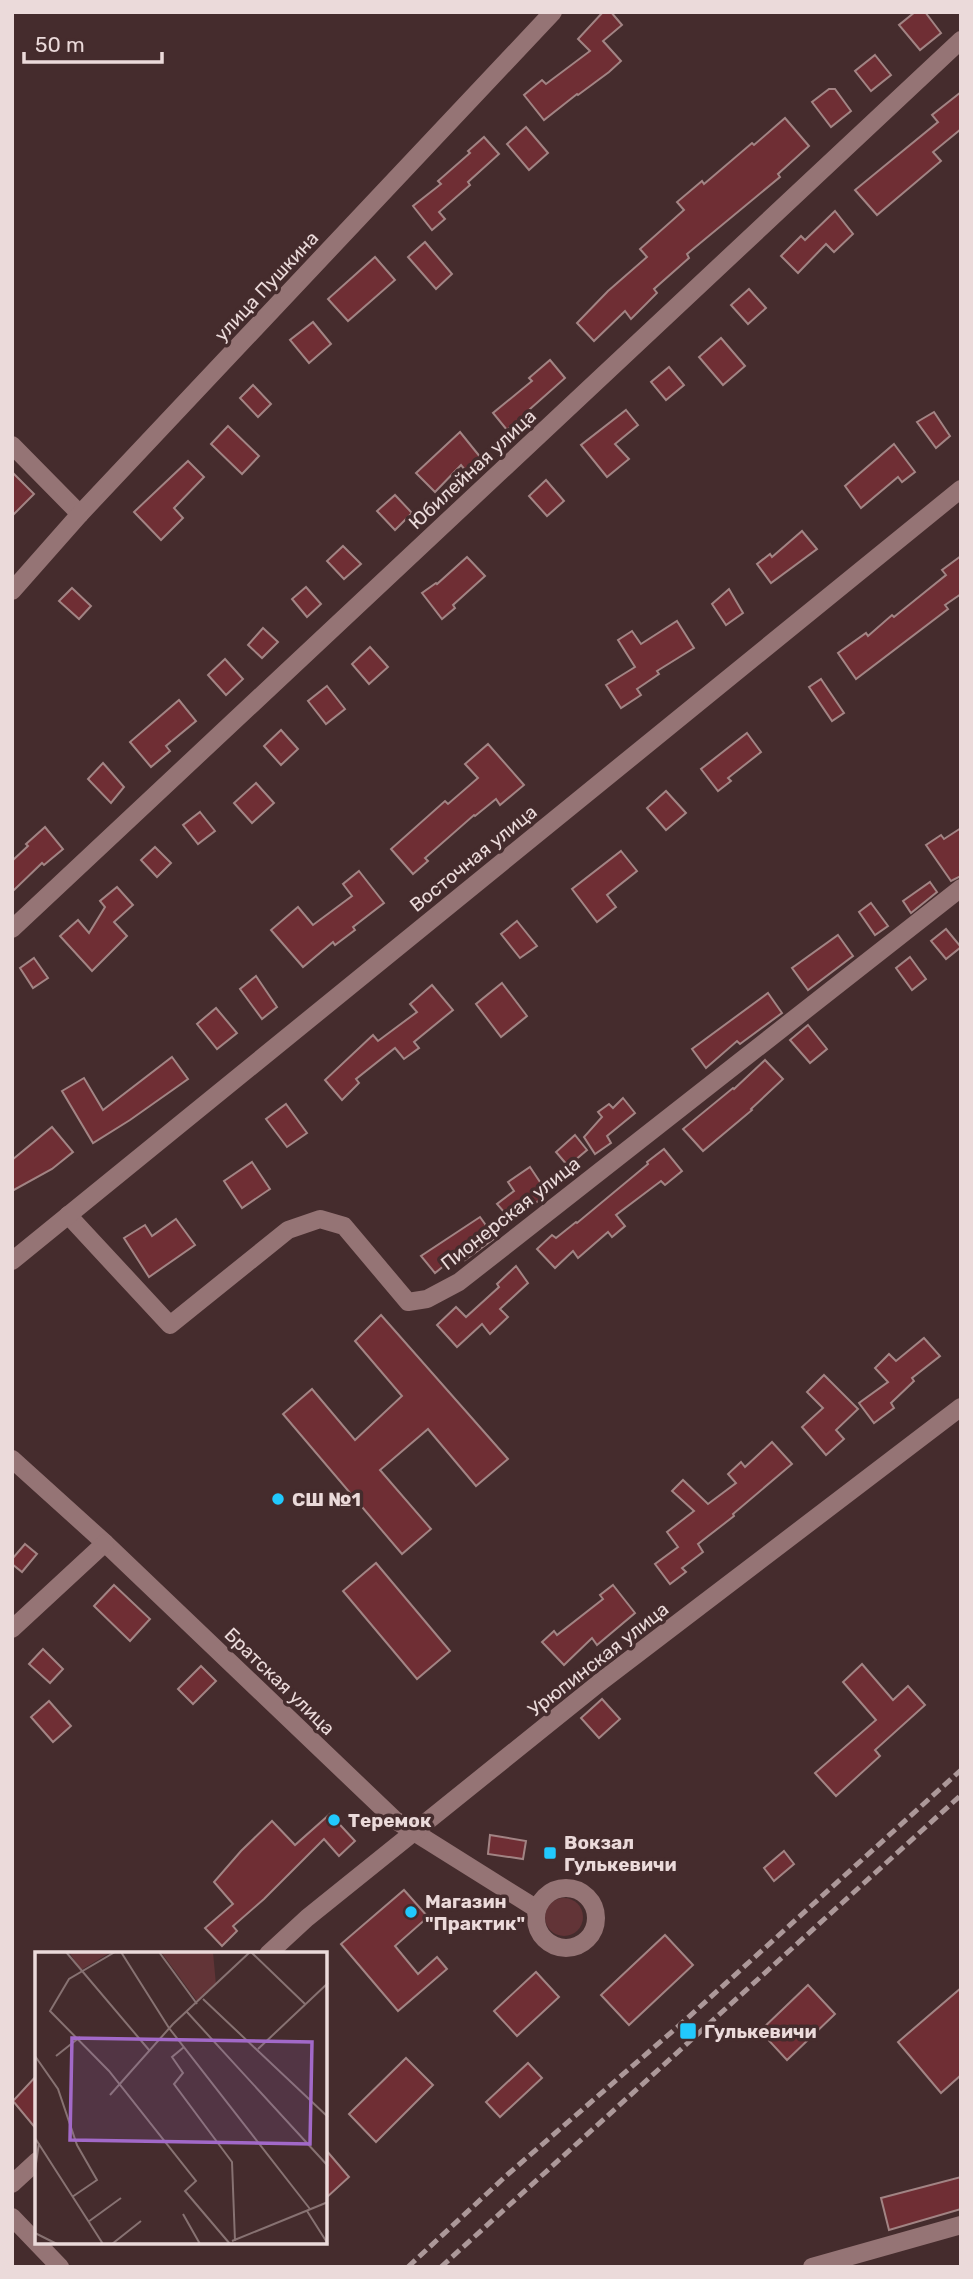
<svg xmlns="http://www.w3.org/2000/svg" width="973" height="2279" font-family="Rubik,sans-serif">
<rect width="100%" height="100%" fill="#452c2d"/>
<circle fill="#623437" cx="564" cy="1917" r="19"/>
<g fill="#6f2e34" stroke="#a28484" stroke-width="2">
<polygon points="603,12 611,12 622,25 603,41 621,61 609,72 578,95 577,94 544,120 524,95 542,80 546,84 590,51 578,39"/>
<polygon points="915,12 925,12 941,33 920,50 899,25"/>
<polygon points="875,55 891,75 871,91 855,71"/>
<polygon points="829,89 835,89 851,111 831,127 812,102"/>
<polygon points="961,92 961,129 933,152 941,161 877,215 855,190 938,122 932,115"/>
<polygon points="785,118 809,146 778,174 780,177 687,254 689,258 654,289 657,293 631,319 625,311 594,341 577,323 608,291 647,257 640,249 684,210 677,202 702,181 704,184 752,143 754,145"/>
<polygon points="526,127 548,153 529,170 507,144"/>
<polygon points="484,137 499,154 468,182 470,185 439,212 445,219 432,230 413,206 441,184 438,181 470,153 468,151"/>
<polygon points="835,211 853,234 834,252 826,244 798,273 781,256 801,236 805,240"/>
<polygon points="425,242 452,274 436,289 408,257"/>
<polygon points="375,257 395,280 348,321 328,299"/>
<polygon points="749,289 766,308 748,324 731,305"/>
<polygon points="313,322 331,344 309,363 290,340"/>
<polygon points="721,338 745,366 723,385 699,357"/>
<polygon points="550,360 565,378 530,409 531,411 507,430 493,413 532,381 529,378"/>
<polygon points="669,367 684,385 666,400 651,382"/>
<polygon points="253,385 271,404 258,417 240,398"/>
<polygon points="626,410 638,425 615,444 629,459 607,477 581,445"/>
<polygon points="934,412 950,436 936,448 917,422"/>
<polygon points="228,426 259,456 242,474 211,444"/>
<polygon points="460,432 481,458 466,471 461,465 435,492 416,473"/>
<polygon points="894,444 915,472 902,482 898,477 861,508 845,486"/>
<polygon points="188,461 204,477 174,508 183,518 161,540 134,512"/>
<polygon points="12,472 34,494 12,516"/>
<polygon points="546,480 564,501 547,516 529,496"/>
<polygon points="395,495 412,513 395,530 377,511"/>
<polygon points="802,531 817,549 771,583 757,564 770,554 772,557"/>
<polygon points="343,546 361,564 344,579 327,561"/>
<polygon points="961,556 961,594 945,605 948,609 856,679 838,653 866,633 868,636 892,615 894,617 946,575 942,570"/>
<polygon points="467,557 485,576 453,605 455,608 442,619 422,593 436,583 437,584"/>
<polygon points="306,587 321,604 307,617 292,599"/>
<polygon points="72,588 91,606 79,619 59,601"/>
<polygon points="729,589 743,613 726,625 712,604"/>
<polygon points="677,621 694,648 657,671 659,674 637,689 641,695 621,708 606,685 635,667 618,640 632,631 641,644"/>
<polygon points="263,628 278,642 262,658 248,645"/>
<polygon points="370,647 388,667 369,684 352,664"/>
<polygon points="225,659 243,679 226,695 208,675"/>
<polygon points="821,679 844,713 832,721 809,687"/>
<polygon points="327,686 345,709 326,724 308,701"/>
<polygon points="179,700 196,721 166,746 170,751 151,767 130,742"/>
<polygon points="281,730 298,749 281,765 264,746"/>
<polygon points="747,733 761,752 728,778 731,781 718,791 701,769"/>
<polygon points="488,744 524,785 500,805 496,799 475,816 474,815 425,858 428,861 413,874 391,849 445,801 448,804 478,778 465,764"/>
<polygon points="103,763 124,787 111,803 88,779"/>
<polygon points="256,783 274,803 252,823 234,803"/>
<polygon points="666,791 686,813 666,830 647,808"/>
<polygon points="200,812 215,831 198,844 183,825"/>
<polygon points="45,827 63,849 44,865 42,863 12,892 12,861 28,846 26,844"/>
<polygon points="961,828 961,876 951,881 926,845 941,835 944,839"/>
<polygon points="155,847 171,863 157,877 141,860"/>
<polygon points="621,851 637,871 607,895 616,907 597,922 572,889"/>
<polygon points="359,871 384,903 353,927 355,930 335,945 333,942 303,967 271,930 298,907 313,925 352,896 343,884"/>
<polygon points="930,882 937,892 911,913 903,901"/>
<polygon points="117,887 133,905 114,922 127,936 92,971 60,936 78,920 89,933 105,907 100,901"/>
<polygon points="871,903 888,926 875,935 859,912"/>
<polygon points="517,921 537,946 520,958 501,934"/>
<polygon points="946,929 961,947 946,959 931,941"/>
<polygon points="838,935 853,956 808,990 792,968"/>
<polygon points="910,957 926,979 912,990 896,968"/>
<polygon points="34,958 48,978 33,988 20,968"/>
<polygon points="256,976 277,1007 262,1019 240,989"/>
<polygon points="502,983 527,1016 501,1037 476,1004"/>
<polygon points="432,985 453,1010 414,1042 419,1048 404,1059 395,1048 356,1079 359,1083 342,1100 325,1080 373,1035 378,1041 417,1012 410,1004"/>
<polygon points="768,993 782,1013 740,1044 737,1041 706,1068 692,1049"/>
<polygon points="216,1008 237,1033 217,1049 197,1024"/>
<polygon points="808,1025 827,1049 810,1063 790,1040"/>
<polygon points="172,1057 188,1079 130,1120 93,1143 62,1091 84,1078 103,1110"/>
<polygon points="765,1060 783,1079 751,1109 752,1110 703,1151 683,1129 733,1088 734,1089"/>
<polygon points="623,1098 635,1113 607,1136 611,1143 595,1154 584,1137 602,1117 598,1112 609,1104 613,1108"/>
<polygon points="286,1104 307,1133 287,1147 266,1119"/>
<polygon points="52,1127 73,1152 52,1169 12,1191 12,1160"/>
<polygon points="575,1135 587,1150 568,1166 556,1152"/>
<polygon points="664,1149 682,1171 665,1185 661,1181 616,1215 625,1226 612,1237 608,1232 578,1258 573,1251 555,1268 537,1249 552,1235 556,1238 576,1222 577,1223 648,1164 647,1162"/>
<polygon points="252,1162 270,1189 242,1208 224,1181"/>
<polygon points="530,1167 548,1194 511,1220 497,1204 514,1191 508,1182"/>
<polygon points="480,1217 495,1238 465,1260 460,1253 435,1273 421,1256"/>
<polygon points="176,1219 195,1245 149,1277 124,1238 145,1225 152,1236"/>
<polygon points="516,1266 528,1283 500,1309 508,1317 490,1334 482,1324 457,1347 437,1325 456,1307 466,1317 499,1287 497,1284"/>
<polygon points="381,1315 508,1459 476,1486 428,1429 380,1470 431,1529 402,1554 283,1414 312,1389 355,1440 402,1396 355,1341"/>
<polygon points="924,1338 940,1356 912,1378 914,1381 891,1403 894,1408 874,1423 859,1403 888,1382 875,1368 889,1354 896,1361"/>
<polygon points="824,1375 858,1409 836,1430 844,1439 826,1455 802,1427 823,1408 807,1392"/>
<polygon points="772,1442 792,1464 733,1514 734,1516 698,1544 703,1552 682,1568 686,1572 670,1584 655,1564 678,1547 667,1532 694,1511 672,1491 683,1480 708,1504 736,1483 728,1474 741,1462 745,1467"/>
<polygon points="25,1544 37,1554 22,1572 12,1564 12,1559"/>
<polygon points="376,1563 450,1651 417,1679 343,1591"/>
<polygon points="114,1585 150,1619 130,1641 94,1606"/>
<polygon points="613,1585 635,1613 597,1645 592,1638 564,1665 542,1642 554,1631 557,1635 603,1599 600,1595"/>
<polygon points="43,1649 63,1669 50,1683 29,1664"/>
<polygon points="862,1664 893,1700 908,1686 925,1705 875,1750 880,1756 836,1796 815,1773 876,1720 843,1682"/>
<polygon points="201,1666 216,1681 193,1704 178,1689"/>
<polygon points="602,1699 620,1719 599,1738 581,1718"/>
<polygon points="49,1701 71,1726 53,1742 31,1717"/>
<polygon points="330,1814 355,1841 339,1856 324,1839 264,1899 233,1926 237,1931 222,1946 205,1928 233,1904 214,1882 241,1851 272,1821 295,1845"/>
<polygon points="490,1835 526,1841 523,1859 488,1854"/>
<polygon points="784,1851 794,1864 774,1881 764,1868"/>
<polygon points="404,1890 428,1917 395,1946 418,1974 437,1957 447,1969 398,2011 341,1944"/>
<polygon points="665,1935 693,1965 629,2025 601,1995"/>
<polygon points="536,1972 559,1997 517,2036 494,2011"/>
<polygon points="808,1985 835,2014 787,2060 760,2031"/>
<polygon points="961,1988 961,2075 941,2093 898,2042"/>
<polygon points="406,2058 433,2085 376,2142 349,2114"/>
<polygon points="528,2063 542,2078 500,2117 486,2102"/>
<polygon points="37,2075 37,2130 13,2101"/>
<polygon points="326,2150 349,2177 326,2198"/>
<polygon points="961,2177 961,2209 889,2230 881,2198"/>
</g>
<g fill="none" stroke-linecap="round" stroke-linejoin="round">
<g stroke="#957475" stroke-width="18">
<polyline points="12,445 80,514"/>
<polyline points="12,591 80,514 553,12"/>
<polyline points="12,929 961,40"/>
<polyline points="68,1215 170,1325 288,1230 320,1219 344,1226 408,1302 427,1299 459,1282 961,888"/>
<polyline points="12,1261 961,489"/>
<polyline points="12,1459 105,1543 395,1820 537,1909"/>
<polyline points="12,1629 105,1543"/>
<circle cx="566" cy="1918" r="30"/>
<polyline points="268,1954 307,1918 599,1683 961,1407"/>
<polyline points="12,2184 37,2161"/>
<polyline points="12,2217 60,2267"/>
<polyline points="812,2267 961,2225"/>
</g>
<g stroke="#ac9899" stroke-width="5" stroke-dasharray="10 5" stroke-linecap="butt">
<polyline points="408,2267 507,2175 682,2023 961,1770"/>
<polyline points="441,2267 961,1795"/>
</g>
</g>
<g fill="#21c9fd" stroke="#452c2d" stroke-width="2.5">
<circle cx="278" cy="1499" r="7"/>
<circle cx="334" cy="1820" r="7"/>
<rect x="543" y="1846" width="14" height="14" rx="3.5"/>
<circle cx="411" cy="1912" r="7"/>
<rect x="679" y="2022" width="18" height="18" rx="3.5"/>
</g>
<g text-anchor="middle" stroke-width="7" stroke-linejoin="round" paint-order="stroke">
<g font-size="19" fill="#ebdada" stroke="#452c2d">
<text transform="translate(266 286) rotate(-47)" y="7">улица Пушкина</text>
<text transform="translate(472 469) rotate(-43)" y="7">Юбилейная улица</text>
<text transform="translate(473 858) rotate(-39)" y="7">Восточная улица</text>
<text transform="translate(510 1213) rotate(-38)" y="7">Пионерская улица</text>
<text transform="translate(598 1659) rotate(-38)" y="7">Урюпинская улица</text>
<text transform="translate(280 1681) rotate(44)" y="7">Братская улица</text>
</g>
<g font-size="19" font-weight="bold" fill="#ebdada" stroke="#452c2d" text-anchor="start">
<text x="292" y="1506">СШ №1</text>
<text x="348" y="1827">Теремок</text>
<text x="564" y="1849">Вокзал<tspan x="564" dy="22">Гулькевичи</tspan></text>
<text x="425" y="1908">Магазин<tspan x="425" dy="22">"Практик"</tspan></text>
<text x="704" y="2038">Гулькевичи</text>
</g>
</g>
<g transform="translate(35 1952)">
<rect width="292" height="292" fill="#452c2d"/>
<path d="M34,0H76L46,18ZM126,0H178L181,33L162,49Z" fill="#623437"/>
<path fill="none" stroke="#877272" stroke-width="2" d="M31,0L114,98M80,0L34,27L15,59L74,119L161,229L150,239L195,292M86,0L134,76L275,257M124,0L162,52M216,0L270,52M168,47L293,165M152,60L293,214M149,95L137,105L148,121L139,132L197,210L200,289M223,97L293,31M0,104L23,137L42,193L62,228L37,245M21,104L45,85M75,143L138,72L215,0M0,186L68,292M0,218L4,191M272,259L293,292M148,262L165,292M53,270L86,246M0,281L22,292M197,289L293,250M77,292L106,269"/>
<path fill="#a269c8" fill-opacity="0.15" stroke="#a269c8" stroke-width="3.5" d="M37,86L277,90L275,192L35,188Z"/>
<rect width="292" height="292" fill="none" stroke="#ebdada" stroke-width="3.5"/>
</g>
<rect width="973" height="2279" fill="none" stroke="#ebdada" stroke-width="28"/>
<path d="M24 52v10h138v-10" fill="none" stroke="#ebdada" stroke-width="3.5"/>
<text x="35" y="52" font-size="21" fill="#ebdada" stroke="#452c2d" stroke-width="5" paint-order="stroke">50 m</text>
</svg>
